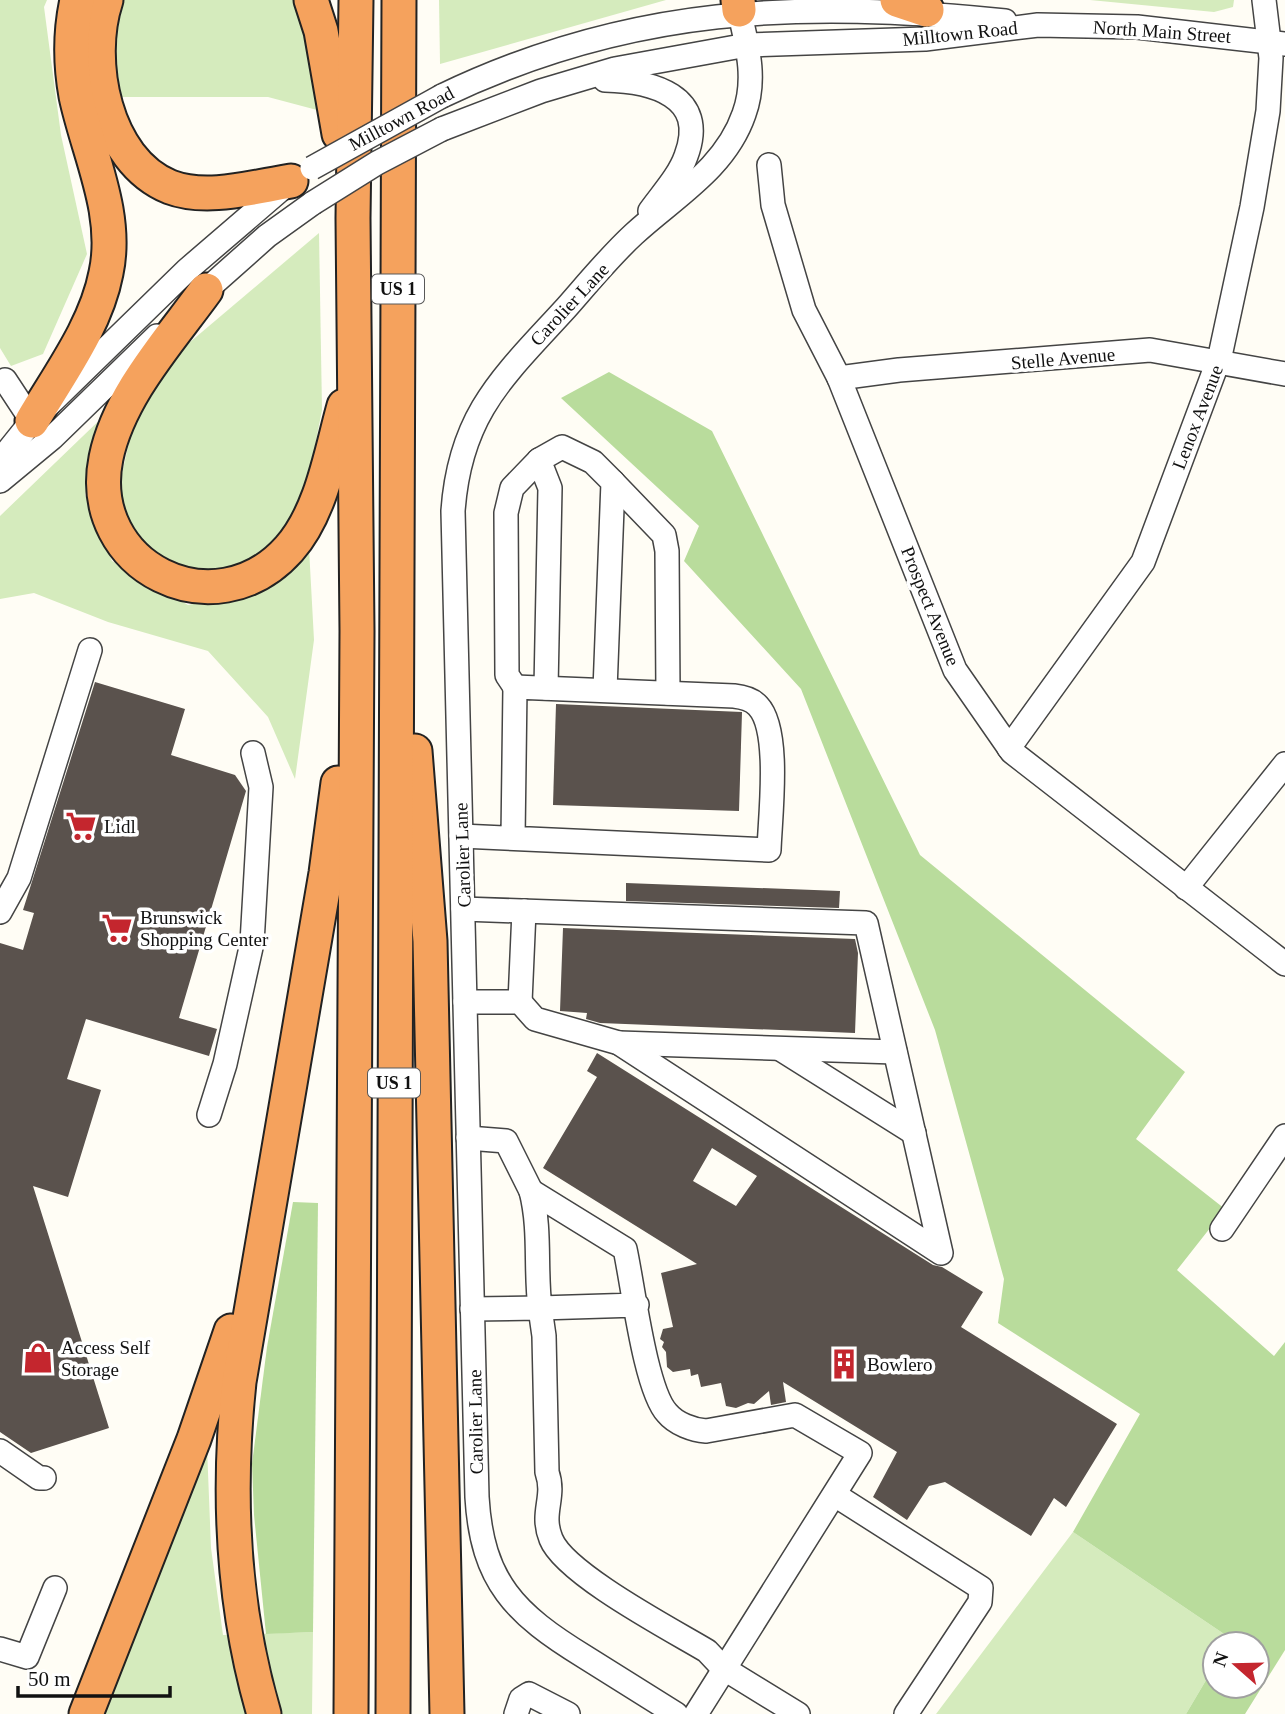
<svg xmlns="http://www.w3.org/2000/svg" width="1285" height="1714" font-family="'Times New Roman',serif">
<rect width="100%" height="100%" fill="#fffdf5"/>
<g fill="#d5ebbd">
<polygon points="0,0 47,0 44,7 61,135 87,254 43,354 11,366 0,348"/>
<polygon points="120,0 295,0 309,36 317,110 268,97 116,97 110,32"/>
<polygon points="439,0 666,0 440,64"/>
<polygon points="1090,0 1234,0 1233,7 1214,12"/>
<polygon points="319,233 322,410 305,497 270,553 215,575 164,562 133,537 118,491 135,416 183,348"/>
<polygon points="110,410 85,495 112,561 188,605 268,588 309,548 314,640 295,779 268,717 208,651 108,622 34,593 0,599 0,516"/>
<polygon points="207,1447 211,1548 223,1635 313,1632 312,1714 97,1714"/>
<polygon points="1073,1532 1230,1638 1227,1644 1215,1644 1215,1665 1186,1714 936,1714"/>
</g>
<g fill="#b9dc9c">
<polygon points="609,372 712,431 920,855 1185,1072 1136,1139 1225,1209 1177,1270 1274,1356 1285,1342 1285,1650 1245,1714 1186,1714 1215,1665 1215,1686 1257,1686 1257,1644 1227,1644 1230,1638 1073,1532 1140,1414 998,1323 1004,1279 935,1030 801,689 684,561 699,526 561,398"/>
<polygon points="293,1202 318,1203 313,1632 266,1634 254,1515 252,1464 267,1347"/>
</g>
<g fill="#5a524d" fill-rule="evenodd">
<polygon points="95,682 185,709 171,755 235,775 246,791 179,1018 217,1029 209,1056 86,1019 67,1079 101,1090 68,1197 33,1186 109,1428 31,1453 0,1432 0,943 23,950 34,913 23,910"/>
<polygon points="556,704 742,712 739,811 553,805"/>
<polygon points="626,883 840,891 839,908 626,901"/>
<polygon points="563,928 855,939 858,953 855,1033 600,1023 586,1019 587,1013 560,1011"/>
<path d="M597,1053L933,1265L942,1267L983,1292L961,1327L1117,1424L1066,1507L1054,1498L1031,1536L945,1482L929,1486L907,1520L873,1497L897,1452L783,1382L786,1402L771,1405L769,1391L754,1404L748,1403L736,1408L726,1406L721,1383L701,1387L698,1374L691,1376L690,1369L673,1372L667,1367L666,1352L662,1347L664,1342L660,1339L663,1329L673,1327L661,1273L697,1264L543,1168L597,1077L587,1071ZM712,1148L757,1176L736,1206L693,1181Z"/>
</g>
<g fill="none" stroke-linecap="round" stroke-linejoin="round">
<g stroke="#444" stroke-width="26">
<g id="minor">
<path d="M605,80C651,81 709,95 686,156C679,176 662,194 650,211"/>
<path d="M442,96C629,6 801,0 1005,21"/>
<polyline points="442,129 541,91 615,69 747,45 925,39 1038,25 1137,27 1285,44"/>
<polyline points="769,165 773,205 804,310 839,378 955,670 1012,752 1285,964"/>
<polyline points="195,300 267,236 313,203"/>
<polyline points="839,378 899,370 1150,350 1285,374"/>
<polyline points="5,380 32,421"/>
<polyline points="0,461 32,421 187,270 286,185"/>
<polyline points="0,481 52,438 157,336"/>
<polyline points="613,482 664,535 667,551 668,693"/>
<polyline points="515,687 507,675 506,513 512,488 539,460"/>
<polyline points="546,688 550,488 539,460 562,447 593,462 613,482 605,690"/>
<polyline points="1009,748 1143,562 1220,356 1252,207 1268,111 1271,58 1264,0"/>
<path d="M461,836L769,850C770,817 781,730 758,706C752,699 743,697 734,696L515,687L513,838"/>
<polyline points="1186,888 1285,764"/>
<polyline points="463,909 866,923 941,1253 619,1043 535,1019 520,1002 465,1002"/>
<polyline points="0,912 19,878 90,650"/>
<polyline points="520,1002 524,911"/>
<polyline points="619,1043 895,1052"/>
<polyline points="782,1050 914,1133"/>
<polyline points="209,1115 225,1064 252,943 261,787 253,753"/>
<polyline points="468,1138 506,1141 531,1191"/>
<polyline points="1222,1229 1285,1136"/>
<path d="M637,1305L540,1308C535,1269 541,1230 531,1191L625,1249C633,1285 645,1389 667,1413C676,1424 693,1430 706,1431L795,1415L860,1453L696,1714"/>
<path d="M472,1309L540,1308L544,1336L547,1472C556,1498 540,1512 551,1539C565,1574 672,1630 707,1651L723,1668L798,1714"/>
<polyline points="0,1451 39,1478 44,1478"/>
<polyline points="835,1495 981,1588 980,1602 906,1714"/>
<polyline points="0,1649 27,1657 55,1588"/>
<polyline points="516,1714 521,1699 529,1694 568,1714"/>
<path d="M676,1714C646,1695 615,1676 585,1657C515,1614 482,1582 477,1497L453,511C460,413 504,376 566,308C588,283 610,256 634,234C674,197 725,169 744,114C757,79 747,45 739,10"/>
</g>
</g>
<g stroke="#222" stroke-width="37">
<g id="highway">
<path d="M106,0C86,60 104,160 170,187C207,201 253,187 291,181"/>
<polyline points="311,0 321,31 339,134"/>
<polyline points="738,0 739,10"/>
<polyline points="897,0 927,10"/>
<path d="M206,290C170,340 119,395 106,458C84,567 215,632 289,549C322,512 331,452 344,406"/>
<path d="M32,421C59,375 96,326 106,273C119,213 88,153 76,96C70,63 70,32 77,0"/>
<polyline points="415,751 430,941 447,1714"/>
<polyline points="86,1714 194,1439 231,1331"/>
<path d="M264,1714C232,1605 227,1495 239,1382L326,873L338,783"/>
<polyline points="351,1714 357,631 353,218 356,0"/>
<polyline points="393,1714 399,0"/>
</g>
</g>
<use href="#minor" stroke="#fff" stroke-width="23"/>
<use href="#highway" stroke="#f5a25d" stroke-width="33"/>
<g stroke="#444" stroke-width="26" stroke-linecap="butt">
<g id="minor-bridge">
<polyline points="312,168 442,96"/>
<polyline points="313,203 377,163 442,129"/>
</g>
</g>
<use href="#minor-bridge" stroke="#fff" stroke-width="23"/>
</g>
<defs>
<g id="supermarket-bare" transform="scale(2.415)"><path d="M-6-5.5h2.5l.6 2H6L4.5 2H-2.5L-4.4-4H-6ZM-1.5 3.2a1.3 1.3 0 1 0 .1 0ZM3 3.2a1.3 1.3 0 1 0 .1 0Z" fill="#c4262e" stroke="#fff" stroke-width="2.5" paint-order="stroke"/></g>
<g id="shop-bare" transform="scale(2.415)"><path d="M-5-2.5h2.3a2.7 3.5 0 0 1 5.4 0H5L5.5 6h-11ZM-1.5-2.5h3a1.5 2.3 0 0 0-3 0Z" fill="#c4262e" stroke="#fff" stroke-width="2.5" paint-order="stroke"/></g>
<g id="building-bare" transform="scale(2.415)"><path d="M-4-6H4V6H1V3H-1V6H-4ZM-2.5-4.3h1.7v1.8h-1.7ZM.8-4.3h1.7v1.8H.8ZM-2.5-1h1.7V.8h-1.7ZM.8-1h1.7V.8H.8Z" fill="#c4262e" stroke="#fff" stroke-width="2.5" paint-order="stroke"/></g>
</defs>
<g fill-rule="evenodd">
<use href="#supermarket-bare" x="81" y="826"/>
<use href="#supermarket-bare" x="117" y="928"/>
<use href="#shop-bare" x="38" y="1358"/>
<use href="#building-bare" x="844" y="1364"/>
</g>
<g text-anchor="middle" stroke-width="7" stroke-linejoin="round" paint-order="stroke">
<g fill="#fff" stroke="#585858" stroke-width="2">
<rect x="372" y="274.5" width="52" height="29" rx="5"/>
<rect x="368" y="1068.5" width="52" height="29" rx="5"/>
</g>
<g font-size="18" font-weight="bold" fill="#111">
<text x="398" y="295">US 1</text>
<text x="394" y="1089">US 1</text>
</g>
<g font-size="19" fill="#111" stroke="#fff">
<text transform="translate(1162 31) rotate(4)" y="7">North Main Street</text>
<text transform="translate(960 33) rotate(-6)" y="7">Milltown Road</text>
<text transform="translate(401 118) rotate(-28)" y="7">Milltown Road</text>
<text transform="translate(569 304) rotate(-47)" y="7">Carolier Lane</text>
<text transform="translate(1063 358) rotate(-5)" y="7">Stelle Avenue</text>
<text transform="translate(1197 417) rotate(-69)" y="7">Lenox Avenue</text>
<text transform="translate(931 606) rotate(68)" y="7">Prospect Avenue</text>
<text transform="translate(462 855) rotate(-92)" y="7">Carolier Lane</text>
<text transform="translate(475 1422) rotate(-91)" y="7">Carolier Lane</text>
</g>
<g font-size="19" fill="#111" stroke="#fff" text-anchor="start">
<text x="104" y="833">Lidl</text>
<text x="140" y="924">Brunswick<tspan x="140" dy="22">Shopping Center</tspan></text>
<text x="61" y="1354">Access Self<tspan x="61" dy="22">Storage</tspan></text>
<text x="867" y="1371">Bowlero</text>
</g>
</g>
<g transform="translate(1236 1665) rotate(290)"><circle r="33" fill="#ffffff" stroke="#a0a0a0" stroke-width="2"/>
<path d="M0-5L12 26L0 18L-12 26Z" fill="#c4262e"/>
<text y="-10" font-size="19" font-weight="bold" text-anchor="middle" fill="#111111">N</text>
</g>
<path d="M18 1686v10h152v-10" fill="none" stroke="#111111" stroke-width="3.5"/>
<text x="28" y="1686" font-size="21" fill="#111111" stroke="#ffffff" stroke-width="5" paint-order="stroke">50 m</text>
</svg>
